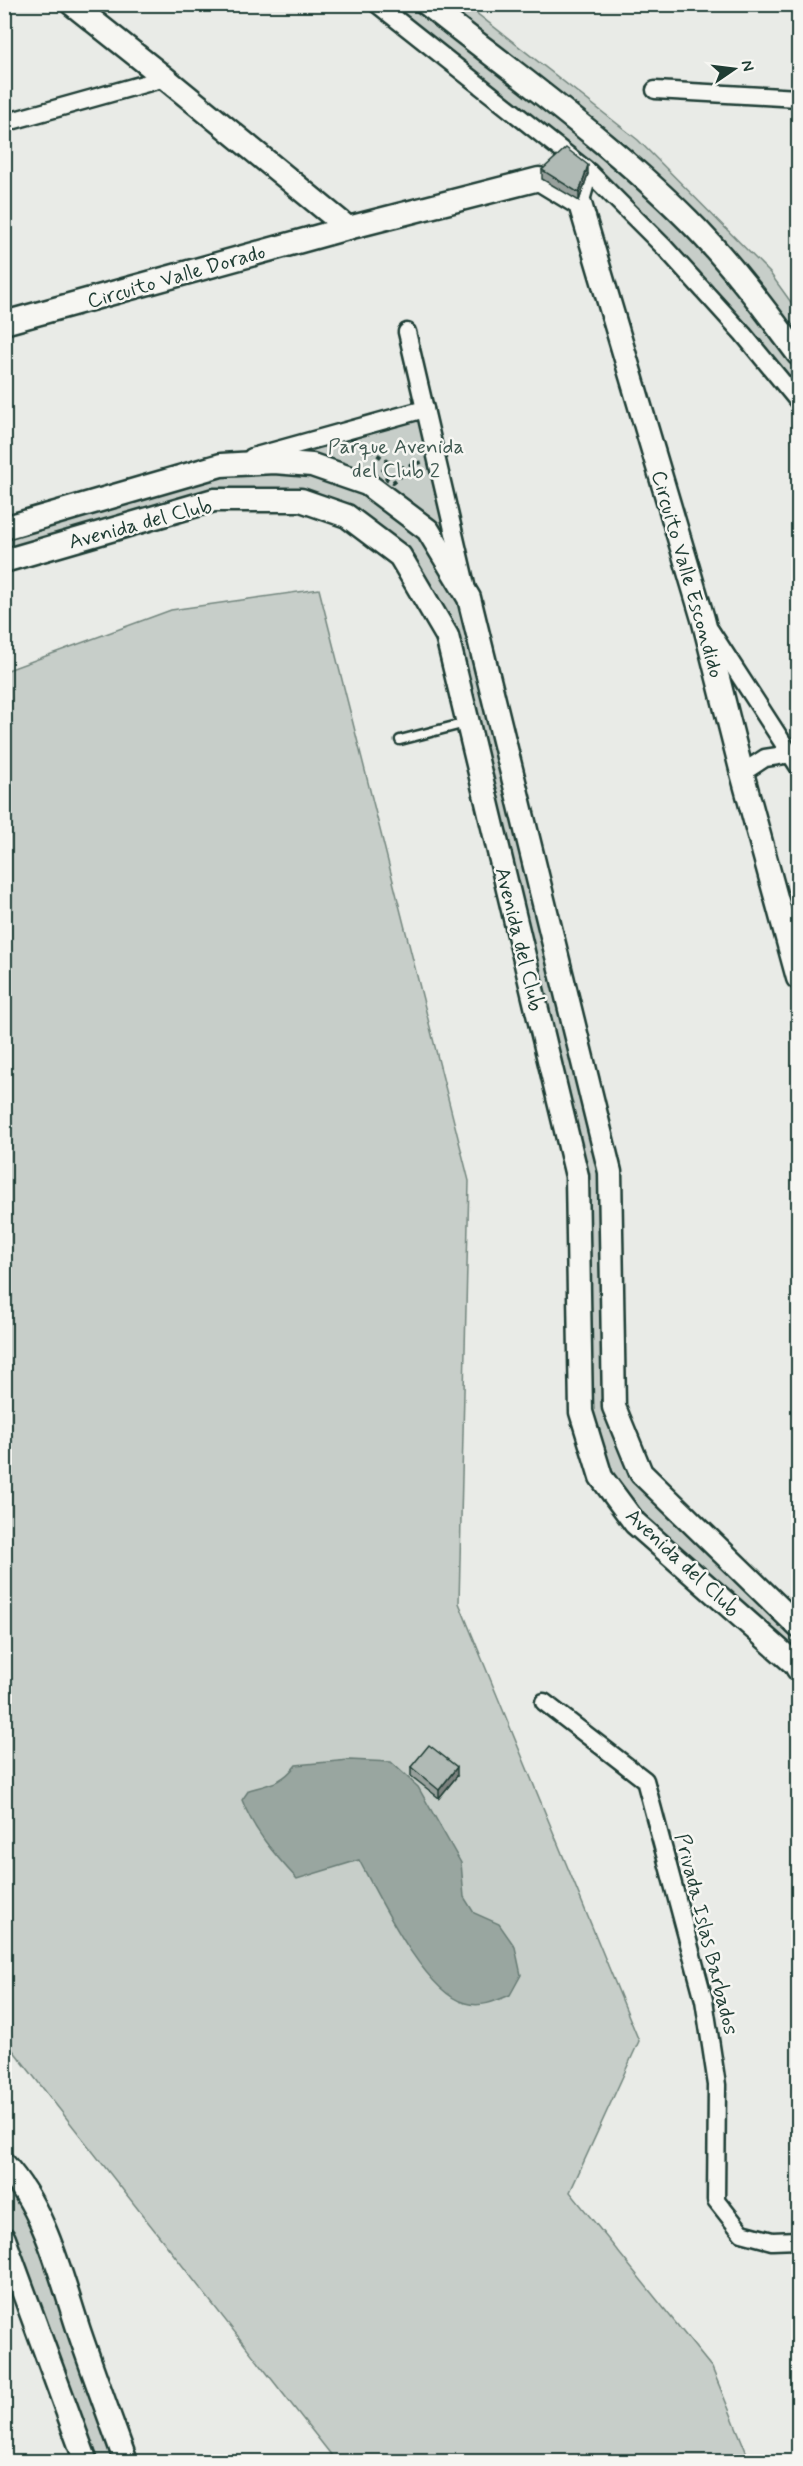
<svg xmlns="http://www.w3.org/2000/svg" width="803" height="2466" font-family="Mynerve,sans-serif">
<rect width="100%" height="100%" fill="#e9ebe7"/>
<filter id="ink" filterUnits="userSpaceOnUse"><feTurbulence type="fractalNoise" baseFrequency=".0167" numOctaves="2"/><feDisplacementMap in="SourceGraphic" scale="12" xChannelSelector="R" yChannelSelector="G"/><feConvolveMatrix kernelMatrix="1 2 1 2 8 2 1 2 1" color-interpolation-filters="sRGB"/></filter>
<g filter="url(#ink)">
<g fill="#c7cec9" stroke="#73867e" stroke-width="1.5">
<polygon points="377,5 466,5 638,140 770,273 798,312 798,401 665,248"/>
<polygon points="425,409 610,1172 614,1407 641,1473 798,1626 798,1669 635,1523 581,1412 577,1176 447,636 400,556 347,516 214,500 5,561 5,528"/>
<polygon points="319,589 469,1181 459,1603 639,2041 570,2192 712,2368 750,2461 336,2461 5,2040 5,671 171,610"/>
<polygon points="5,2164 30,2198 126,2461 86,2461 5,2249"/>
</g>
<path fill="#99a6a0" stroke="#687c75" stroke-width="1.5" d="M349,1760L391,1762L418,1787L461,1863L464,1897L474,1913L499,1924L515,1947L521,1975L510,1995C496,2001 481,2008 465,2003C425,1993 379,1897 359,1860L297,1879C274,1854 254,1831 242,1800L249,1790C270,1784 282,1783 296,1765Z"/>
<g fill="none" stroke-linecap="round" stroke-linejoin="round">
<g stroke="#1f3d34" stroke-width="13">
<polyline id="lane" points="400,740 466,723"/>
</g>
<g stroke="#1f3d34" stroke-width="21">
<g id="street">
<polyline points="377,4 589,172 665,248 743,334 798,401"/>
<polyline points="655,90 798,98"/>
<polyline points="4,123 165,78"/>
<polyline points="580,204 589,172"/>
<polyline points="407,332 466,585"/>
<polyline points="252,457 425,409"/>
<polyline points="710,630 798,766"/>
<polyline points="742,773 765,758 791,754"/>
<polyline points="544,1702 645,1780 704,2000 717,2085 716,2200 742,2233 772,2241 798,2240"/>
</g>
</g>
<g stroke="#1f3d34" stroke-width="27">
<g id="secondary">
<polyline points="72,4 165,78 348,228"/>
<path d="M427,4C515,74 608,140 688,220C729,261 764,308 798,354"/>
<polyline points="4,323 348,228 539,179 580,204 703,619 742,773 798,978"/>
<polyline points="4,528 221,465 274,462 312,465 367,484 428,530 469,598 610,1172 614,1407 641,1473 798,1626"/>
<polyline points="4,561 214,500 301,500 347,516 400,556 447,636 577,1176 581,1412 601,1477 635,1523 795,1664 798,1669"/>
<path d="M4,2164C46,2210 60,2274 79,2331C94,2375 110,2418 126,2462"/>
<polyline points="4,2239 86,2462"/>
</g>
</g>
<g stroke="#1f3d34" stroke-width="4" stroke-dasharray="4.5 4.5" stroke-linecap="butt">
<polyline points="363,444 389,463"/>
<polygon points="389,463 395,463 400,468 400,477 393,482 387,479 383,470"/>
<polyline points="400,468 422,462"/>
</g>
<use href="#lane" stroke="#f6f6f2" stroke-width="8"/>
<use href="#street" stroke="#f6f6f2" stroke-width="16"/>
<use href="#secondary" stroke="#f6f6f2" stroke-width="22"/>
</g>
<g fill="#97a09c" stroke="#1f3d34" stroke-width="1.5">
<polygon points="542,170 588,174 579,201 542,179"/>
<polygon points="411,1767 457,1776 439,1798 411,1776"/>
</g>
<g fill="#7b827f" stroke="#1f3d34" stroke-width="1.5">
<polygon points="588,165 588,174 579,201 579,193"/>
<polygon points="457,1767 457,1776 439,1798 439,1790"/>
</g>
<g fill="#b0bab5" stroke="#1f3d34" stroke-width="1.5">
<polygon points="566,148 588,165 579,193 542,170"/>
<polygon points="429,1745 457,1767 439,1790 411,1767"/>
</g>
</g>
<g text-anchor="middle" stroke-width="5" stroke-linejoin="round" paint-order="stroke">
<g font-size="21" fill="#1f3d34" stroke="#f6f6f2">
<text transform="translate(176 276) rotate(-16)" y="7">Circuito Valle Dorado</text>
<text transform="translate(140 523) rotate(-15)" y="7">Avenida del Club</text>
<text transform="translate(688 574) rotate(74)" y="7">Circuito Valle Escondido</text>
<text transform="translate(520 939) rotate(76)" y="7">Avenida del Club</text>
<text transform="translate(683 1562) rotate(43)" y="7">Avenida del Club</text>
<text transform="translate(707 1934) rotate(76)" y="7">Privada Islas Barbados</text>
</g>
<g font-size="21" fill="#415a52" stroke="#f6f6f2">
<text x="396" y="453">Parque Avenida<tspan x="396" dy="24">del Club 2</tspan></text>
</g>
</g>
<rect width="803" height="2466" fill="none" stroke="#f6f6f2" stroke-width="24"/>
<rect x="12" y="12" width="779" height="2442" fill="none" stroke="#1f3d34" stroke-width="2" filter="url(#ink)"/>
<g transform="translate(734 69) rotate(76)" stroke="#f6f6f2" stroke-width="4.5" paint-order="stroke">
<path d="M0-4.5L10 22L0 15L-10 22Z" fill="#1f3d34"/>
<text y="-9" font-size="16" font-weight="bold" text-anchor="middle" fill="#1f3d34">N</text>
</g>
</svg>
